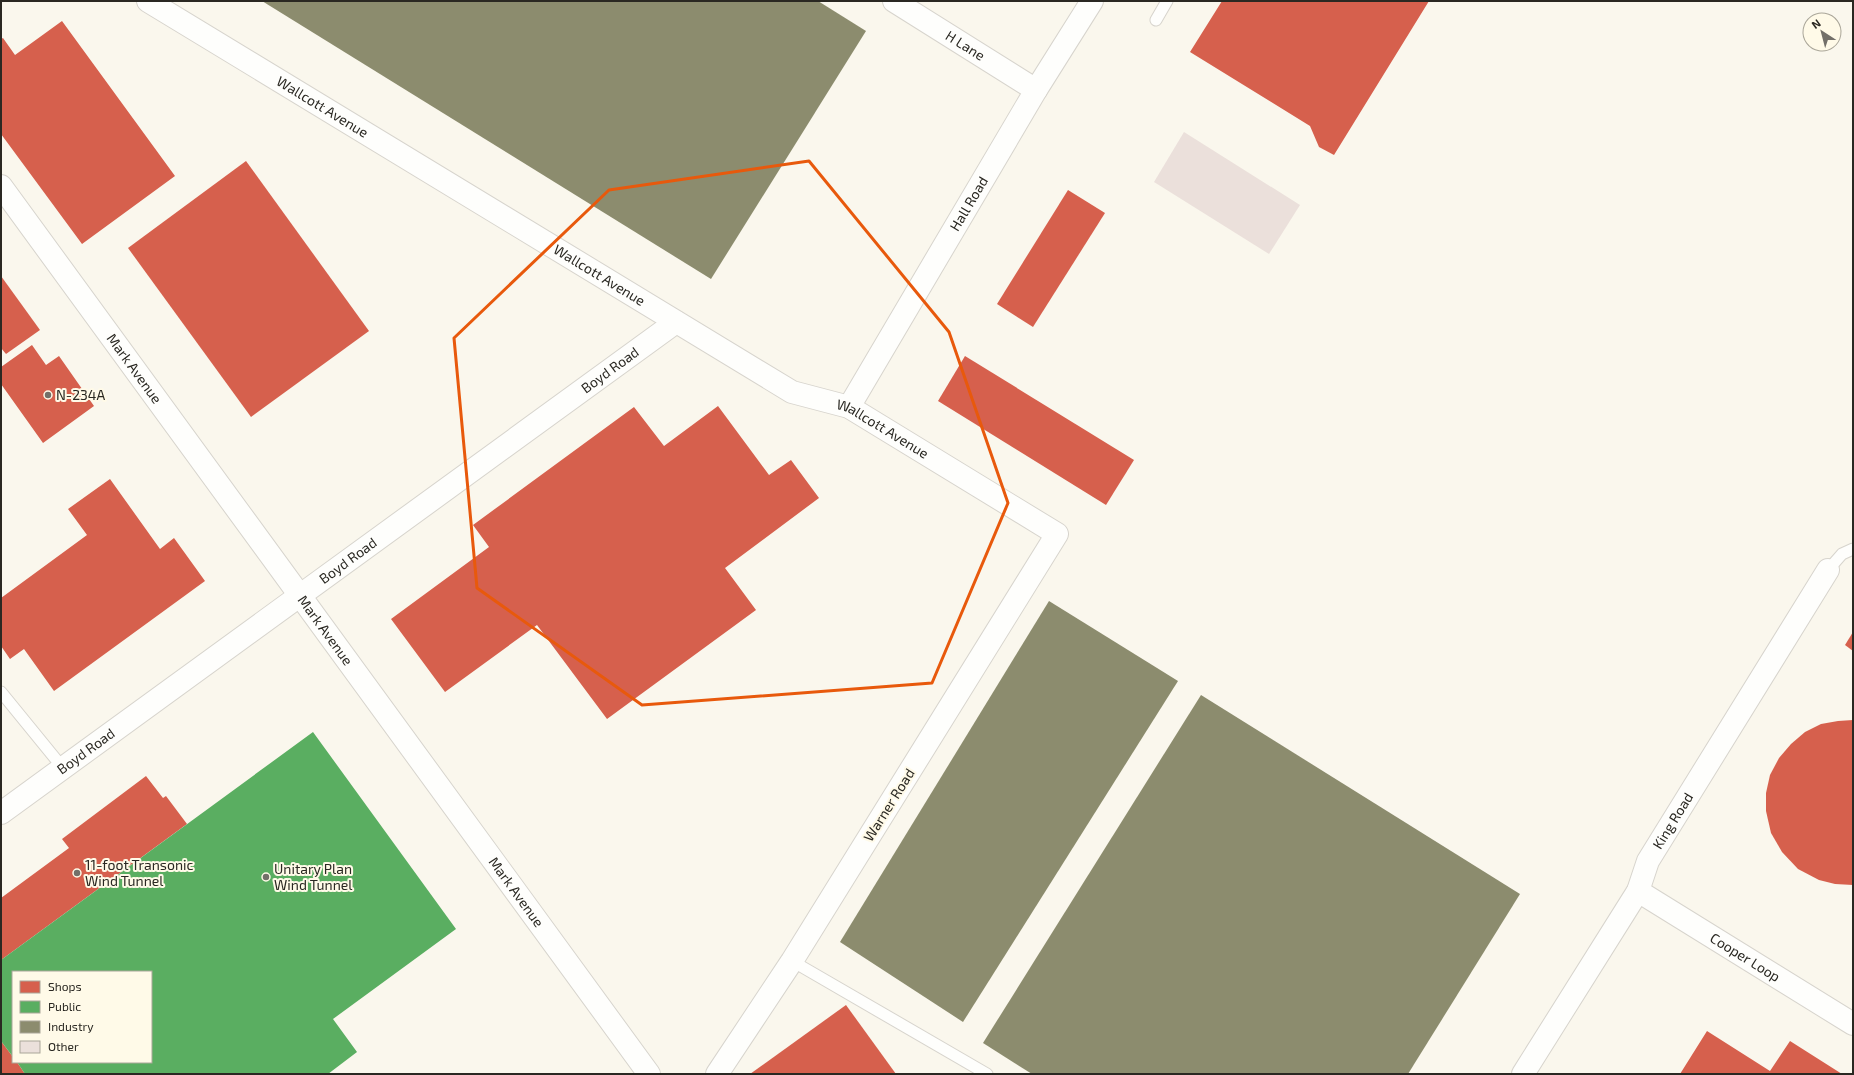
<svg xmlns="http://www.w3.org/2000/svg" width="1854" height="1075" font-family="'Exo 2',sans-serif">
<rect width="100%" height="100%" fill="#faf7ed"/>
<g fill="#d6604d">
<polygon points="1222,1 1429,1 1334,155 1319,147 1310,126 1190,52"/>
<polygon points="62,21 175,176 82,244 1,134 1,39 3,38 15,55"/>
<polygon points="246,161 369,331 251,417 128,248"/>
<polygon points="1068,190 1105,213 1033,327 997,304"/>
<polygon points="1,276 40,330 6,354 1,348"/>
<polygon points="32,345 46,365 59,356 94,406 43,443 1,384 1,367"/>
<polygon points="965,356 1134,460 1106,505 938,401"/>
<polygon points="718,406 769,475 791,460 819,498 725,568 756,610 607,719 537,625 445,692 391,619 489,547 473,525 634,407 664,446"/>
<polygon points="110,479 160,549 174,538 205,581 54,691 24,649 10,659 1,646 1,598 87,535 68,509"/>
<polygon points="1853,632 1853,651 1845,645"/>
<polygon points="1853,720 1853,885 1835,884 1819,880 1798,869 1782,852 1771,833 1766,811 1766,793 1770,775 1779,758 1791,744 1805,732 1821,724 1838,721"/>
<polygon points="146,776 163,798 166,796 187,824 1,960 1,898 69,848 62,839"/>
<polygon points="846,1005 896,1074 750,1074"/>
<polygon points="1707,1031 1770,1071 1790,1041 1842,1074 1680,1074"/>
<polygon points="1,1041 13,1057 13,1062 17,1062 25,1074 1,1074"/>
</g>
<polygon fill="#5aae61" points="313,732 456,929 333,1019 357,1052 328,1074 25,1074 17,1062 151,1062 151,972 13,972 13,1057 1,1041 1,960"/>
<g fill="#8c8c6e">
<polygon points="262,1 818,1 866,31 711,279"/>
<polygon points="1049,601 1178,681 963,1022 840,942"/>
<polygon points="1201,695 1520,894 1408,1074 1032,1074 983,1043"/>
</g>
<polygon fill="#ebe0db" points="1184,132 1300,205 1269,254 1154,182"/>
<g fill="none" stroke-linecap="round" stroke-linejoin="round">
<g stroke="#d7d4cd" stroke-width="13">
<g id="lane">
<polyline points="1156,20 1167,1"/>
<polyline points="1828,570 1842,554 1853,549"/>
<polyline points="1,692 63,768"/>
<polyline points="792,961 987,1074"/>
</g>
</g>
<g stroke="#d7d4cd" stroke-width="24">
<g id="street">
<path id="s1" d="M148,1L792,392L849,407L1057,534L792,961L717,1074"/>
<path id="s2" d="M894,1L1036,90"/>
<path id="s3" d="M1,186L649,1074"/>
<path id="s4" d="M849,407L1036,90L1092,1"/>
<path id="s5" d="M1,813L676,322"/>
<path id="s6" d="M1638,891L1853,1024"/>
<path id="s7" d="M1523,1074L1638,891L1648,861L1828,570"/>
</g>
</g>
<use href="#lane" stroke="#fefefc" stroke-width="11"/>
<use href="#street" stroke="#fefefc" stroke-width="22"/>
</g>
<path fill="none" stroke="#e8590c" stroke-width="3" stroke-linejoin="round" d="M809,161L949,332L1008,503L932,683L642,705L477,588L454,338L609,190Z"/>
<g fill="#737069" stroke="#fffae8" stroke-width="1.5">
<circle cx="48" cy="395" r="4"/>
<circle cx="77" cy="873" r="4"/>
<circle cx="266" cy="877" r="4"/>
</g>
<g text-anchor="middle" stroke-width="4" stroke-linejoin="round" paint-order="stroke">
<g font-size="14" fill="#2a2822" stroke="#fffae8">
<text dy="5" stroke="none"><textPath href="#s2" startOffset="84">H Lane</textPath></text>
<text dy="5" stroke="none"><textPath href="#s1" startOffset="204">Wallcott Avenue</textPath></text>
<text dy="5" stroke="none"><textPath href="#s4" startOffset="236">Hall Road</textPath></text>
<text dy="5" stroke="none"><textPath href="#s1" startOffset="528">Wallcott Avenue</textPath></text>
<text dy="5" stroke="none"><textPath href="#s3" startOffset="226">Mark Avenue</textPath></text>
<text dy="5" stroke="none"><textPath href="#s5" startOffset="753">Boyd Road</textPath></text>
<text dy="5" stroke="none"><textPath href="#s1" startOffset="852">Wallcott Avenue</textPath></text>
<text dy="5" stroke="none"><textPath href="#s5" startOffset="429">Boyd Road</textPath></text>
<text dy="5" stroke="none"><textPath href="#s3" startOffset="550">Mark Avenue</textPath></text>
<text dy="5" stroke="none"><textPath href="#s5" startOffset="105">Boyd Road</textPath></text>
<text transform="translate(889 805) rotate(-58)" y="5">Warner Road</text>
<text dy="5" stroke="none"><textPath href="#s7" startOffset="295">King Road</textPath></text>
<text dy="5" stroke="none"><textPath href="#s3" startOffset="874">Mark Avenue</textPath></text>
<text dy="5" stroke="none"><textPath href="#s6" startOffset="126">Cooper Loop</textPath></text>
</g>
<g font-size="14" fill="#2a2822" stroke="#fffae8" text-anchor="start">
<text x="56" y="400">N-234A</text>
<text x="85" y="870">11-foot Transonic<tspan x="85" dy="16">Wind Tunnel</tspan></text>
<text x="274" y="874">Unitary Plan<tspan x="274" dy="16">Wind Tunnel</tspan></text>
</g>
</g>
<rect width="1854" height="1075" fill="none" stroke="#2a2822" stroke-width="4"/>
<rect x="12" y="971" width="140" height="92" fill="#fffae8" stroke="#aaa699"/>
<rect x="20" y="981" width="20" height="12" fill="#d6604d" stroke="#aaa699"/>
<text x="48" y="991" font-size="12" fill="#2a2822">Shops</text>
<rect x="20" y="1001" width="20" height="12" fill="#5aae61" stroke="#aaa699"/>
<text x="48" y="1011" font-size="12" fill="#2a2822">Public</text>
<rect x="20" y="1021" width="20" height="12" fill="#8c8c6e" stroke="#aaa699"/>
<text x="48" y="1031" font-size="12" fill="#2a2822">Industry</text>
<rect x="20" y="1041" width="20" height="12" fill="#ebe0db" stroke="#aaa699"/>
<text x="48" y="1051" font-size="12" fill="#2a2822">Other</text>
<g transform="translate(1822 32) rotate(324)"><circle r="19" fill="#fffae8" stroke="#aaa699"/>
<path d="M0-3L7 15L0 10L-7 15Z" fill="#737069"/>
<text y="-6" font-size="11" font-weight="bold" text-anchor="middle" fill="#2a2822">N</text>
</g>
</svg>
